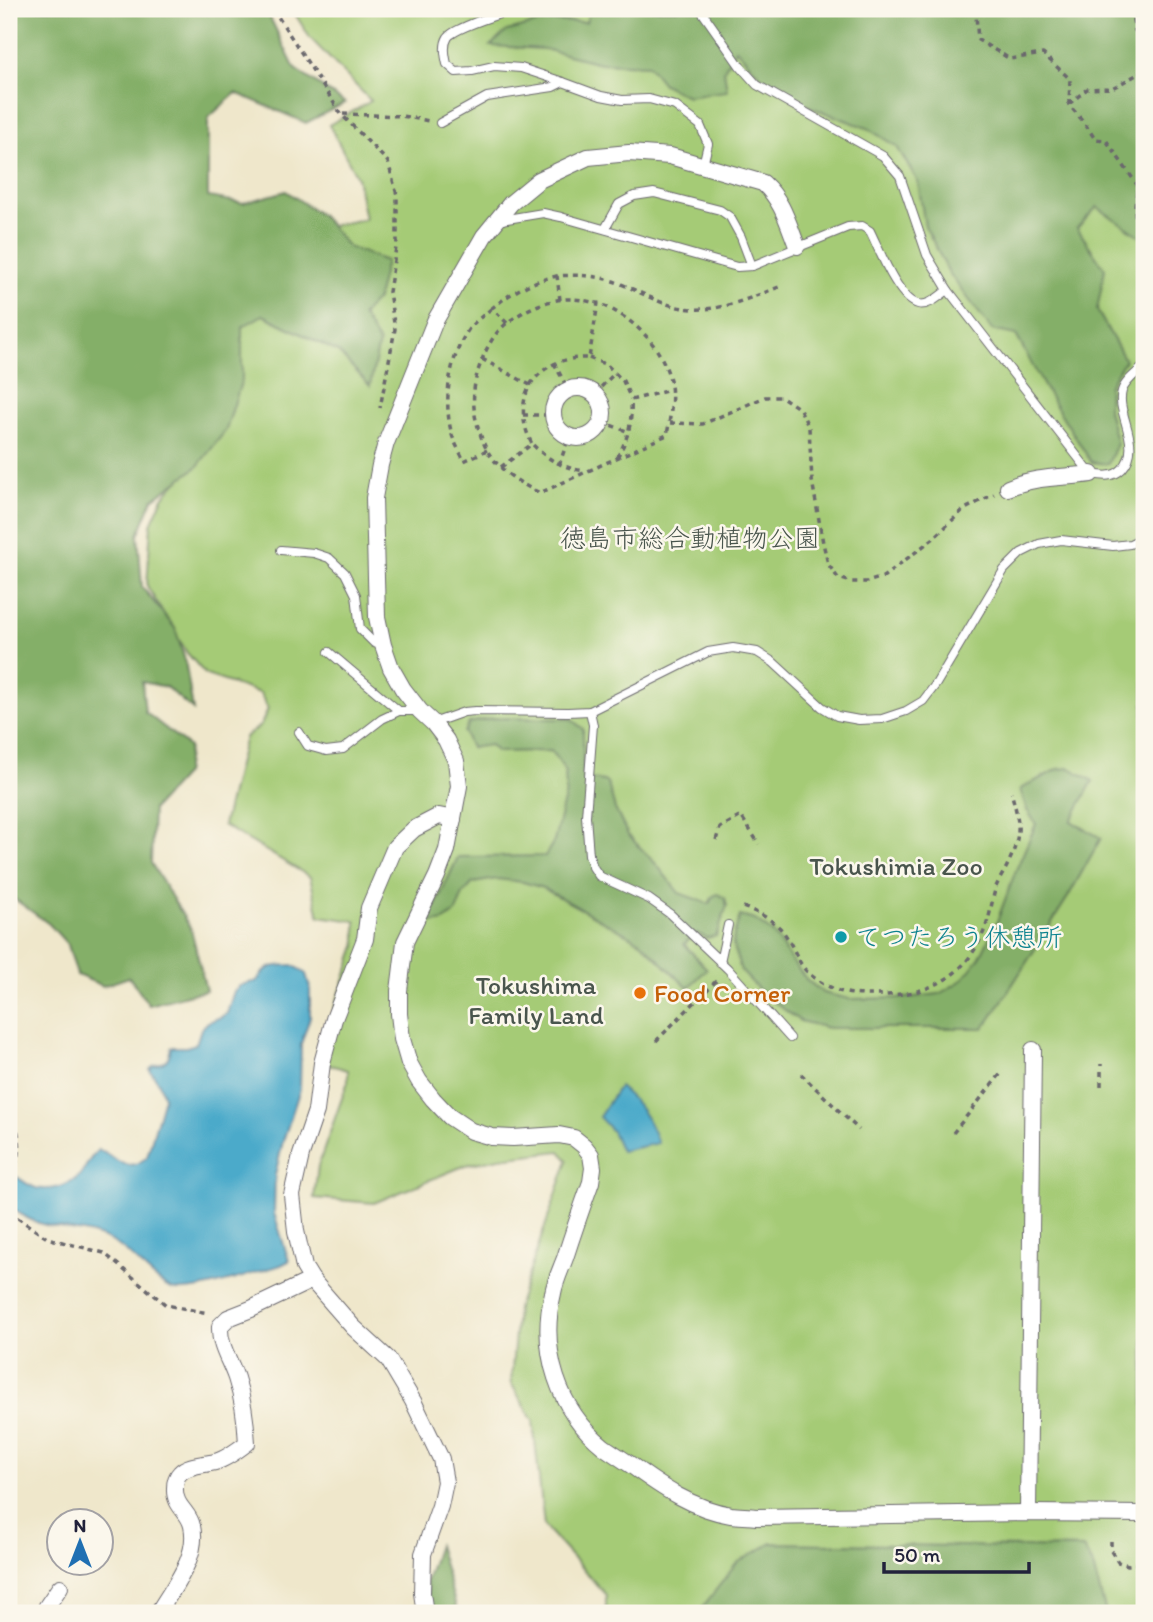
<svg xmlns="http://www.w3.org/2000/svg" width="1153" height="1622" font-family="Itim,'Klee One',sans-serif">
<rect width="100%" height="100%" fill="#fbf7ec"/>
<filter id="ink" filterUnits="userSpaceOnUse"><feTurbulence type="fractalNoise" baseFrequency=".0143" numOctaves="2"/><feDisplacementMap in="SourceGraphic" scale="14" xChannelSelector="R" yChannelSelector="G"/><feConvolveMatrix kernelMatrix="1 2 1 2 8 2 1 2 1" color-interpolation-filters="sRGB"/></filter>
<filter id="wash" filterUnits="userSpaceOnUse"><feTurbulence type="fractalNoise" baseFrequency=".00686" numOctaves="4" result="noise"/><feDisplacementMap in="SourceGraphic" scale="28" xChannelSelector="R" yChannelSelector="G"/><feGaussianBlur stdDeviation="1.57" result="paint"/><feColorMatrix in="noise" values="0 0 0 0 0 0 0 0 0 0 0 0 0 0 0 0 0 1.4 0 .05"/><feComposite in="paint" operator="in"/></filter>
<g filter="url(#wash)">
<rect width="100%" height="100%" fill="#efe7cb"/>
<polygon fill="#a5cb76" stroke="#647658" stroke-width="2" points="292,9 1144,9 1144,1613 606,1613 606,1595 544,1526 533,1421 511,1383 517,1308 568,1160 560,1151 499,1158 466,1165 374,1203 314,1198 318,1166 348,1081 348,1070 316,1061 356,946 356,921 319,916 310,877 223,825 245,737 261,725 268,709 260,693 206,675 187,653 147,586 151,524 163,497 183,475 215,323 301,231 365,219 357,177 329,125 371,101 310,38"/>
<g fill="#84af67" stroke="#536851" stroke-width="2">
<polygon points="9,9 266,9 295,69 345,103 306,123 236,93 208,118 208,197 243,203 286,191 322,216 348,247 386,261 377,299 362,315 379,343 370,386 338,352 263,315 242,327 242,379 226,430 197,467 153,499 138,535 142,587 175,628 185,660 193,710 166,687 142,682 145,712 189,747 185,774 153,809 151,863 191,929 206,990 149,1005 129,977 103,986 77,975 68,945 49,924 9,895"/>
<polygon points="590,9 1144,9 1144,239 1097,207 1077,228 1105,269 1097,310 1125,360 1109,385 1108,410 1117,444 1108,464 1091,462 1046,390 1016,335 992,330 949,273 925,226 918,182 897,147 867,128 805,105 761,77 736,49 724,70 727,91 687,96 663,84 648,65 600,63 544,49 490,46 507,31 547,21 586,22"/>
<polygon points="493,718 571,719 583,729 583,778 604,781 608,784 615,809 628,835 656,864 679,893 709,904 713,896 718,894 725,898 727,906 716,936 707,938 697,933 684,944 707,969 688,988 641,942 543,888 523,882 497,879 473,883 463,894 456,912 441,922 428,922 458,857 545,856 554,841 566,792 565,770 551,751 497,752 490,745 471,748 464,732 469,723"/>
<polygon points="1070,768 1093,781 1071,821 1101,838 1068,897 990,1020 983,1028 828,1028 800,1021 763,994 741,971 733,945 734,935 740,916 755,920 774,934 791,960 807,980 823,993 850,999 906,998 939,994 962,980 980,957 996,924 1016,870 1036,824 1027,810 1020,789 1058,769"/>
<polygon points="772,1543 1083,1548 1092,1563 1106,1613 698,1613 737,1563"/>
<polygon points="438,1545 458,1613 430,1613 426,1581"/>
</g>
<g fill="#4baaca" stroke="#366682" stroke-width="2">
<path d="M293,965L306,974L310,988V1017L301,1044L300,1089L283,1141L275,1175L274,1213L289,1261L281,1265C254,1273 202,1292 176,1290C160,1289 131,1252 113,1242C77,1223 39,1236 9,1204V1187L17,1177C23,1181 29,1186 36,1188C50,1191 67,1187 78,1177C86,1169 89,1158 98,1150C117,1157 126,1175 147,1157L164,1097L159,1083L150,1070L153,1066C166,1063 169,1060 171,1047H186L196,1044L201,1029L208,1022L221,1017L227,1013L234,991L241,985L257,981C267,964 275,966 293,965Z"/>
<path d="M619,1087C640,1104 649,1118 658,1143L621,1151L612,1131L599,1117Z"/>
</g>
</g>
<g filter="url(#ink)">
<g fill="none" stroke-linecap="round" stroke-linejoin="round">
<g stroke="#6a676d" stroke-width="10">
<g id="lane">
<path d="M514,9C500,14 456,27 448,37C443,45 445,55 447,64L456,72L472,71L494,66L521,68L563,82"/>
<path d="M700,9L740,66L757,85L883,156L900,176L927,255L948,290L1091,474C1103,476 1113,478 1122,469C1144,446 1115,413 1122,391C1125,381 1137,373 1144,366"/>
<polyline points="440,123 487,97 553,87 563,82 601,96 622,100 649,99 675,106 700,125 708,144 703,165"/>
<polyline points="501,220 543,213 561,217 737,267 752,266"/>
<path d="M605,229L619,204L634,196L654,193L720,210L730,217L741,237L752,266L848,227L862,226L870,231C879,249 898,299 918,304C929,307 940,295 948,290"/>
<polyline points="281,550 314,553 329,558 345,573 356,595 360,629 374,643 383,645"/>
<polyline points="329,652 399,711 420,711"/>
<polyline points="590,711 593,725 586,816 589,855 593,867 599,876 649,899 670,914 728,969 790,1038"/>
<polyline points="433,723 464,712 475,711 568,712 590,711 708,652 733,648 757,652 773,662 822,707 837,716 859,720 882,719 906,711 923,701 936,684 1004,570 1021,553 1039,544 1061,540 1113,546 1130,544 1144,537"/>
<polyline points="299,732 308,746 326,751 343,749 382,719 399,711"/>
<polyline points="720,962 728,925"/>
</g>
</g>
<g stroke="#6a676d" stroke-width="18">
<g id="street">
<path d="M797,246C788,223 782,200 763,183L670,156L629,153L588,157L539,180L511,203L484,236L435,321L386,443L380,465L374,498L377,617L383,645L391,668L403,689L420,711L433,723L446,740L456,761L459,786L447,850L437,876L405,942L399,991V1014L402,1039L409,1063L419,1081L433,1099L450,1117L471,1131L492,1137L513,1138L559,1135L574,1138L584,1146L591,1155L593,1168L591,1182C582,1207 573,1233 565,1258C561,1269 555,1281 553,1293C539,1350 558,1410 604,1447C613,1453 622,1459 631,1465C661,1487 693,1509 731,1515C739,1516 749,1516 757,1517L1028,1513L1144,1514"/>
<circle cx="578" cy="413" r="25"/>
<path d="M1008,488C1035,476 1063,478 1091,474"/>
<polyline points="312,1280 353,1327 388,1359 413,1401 441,1459 445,1482 440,1506 423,1554 422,1593 425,1613"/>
<polyline points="1028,1513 1033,1050"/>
<polyline points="46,1613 47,1606 60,1587"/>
<path d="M158,1613C173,1587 199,1557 192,1526C189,1511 174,1507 175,1488C175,1483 176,1477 180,1473C188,1464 204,1465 215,1462C226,1459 238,1450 247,1443C246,1421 243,1399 236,1378C230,1360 219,1346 220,1326L228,1318L251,1309L312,1280L304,1267L296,1231L292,1195L301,1155L316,1111L322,1063L334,1019L365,939L369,908L395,847L414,829L439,816L453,819"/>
</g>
</g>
<g stroke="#6a676d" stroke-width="3.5" stroke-dasharray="5 5" stroke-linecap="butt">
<polyline points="273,9 341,114 388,162 397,195 397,241 389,292 395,329 380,408"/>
<path d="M978,9L976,15L978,40L1010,59L1043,54L1070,79L1069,105L1083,121L1095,139L1106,140L1138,186C1135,203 1131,220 1144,233"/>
<polyline points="1134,9 1133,20 1135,31 1144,34"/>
<polyline points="1069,104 1087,89 1112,88 1144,71"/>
<polyline points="343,114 402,116 429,121"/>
<path d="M560,300L557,276C582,274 604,276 626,286C648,296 668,308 693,309C723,311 754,296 782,286"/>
<path d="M507,323L492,308C512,292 531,281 557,276"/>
<polyline points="589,358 607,365 615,373"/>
<path d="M482,359L530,385C520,404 522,425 532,444"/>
<polyline points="554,363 568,389"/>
<path d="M530,385C545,364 564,357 589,358L598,303C632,317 661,344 670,380C674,397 670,418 667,435L540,493C523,485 506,475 493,459C484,448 480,434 476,420C472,402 473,385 479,368C483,356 489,343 496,334C512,314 546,298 572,299C581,299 590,302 598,303"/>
<polyline points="594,394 615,373 623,381 631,399"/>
<polyline points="523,415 552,415"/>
<polyline points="602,422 629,432"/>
<polyline points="670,423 703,424 765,397 782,397 800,409 809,428 812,480 823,543 828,564 838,578 852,582 867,582 883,577 934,538 963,510 994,494"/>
<path d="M487,450L464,461C460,451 453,441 451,431C443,398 450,354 471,326C477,320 485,314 492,308"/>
<path d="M617,457C629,437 632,423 631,400L670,390"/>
<polyline points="559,465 569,437"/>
<path d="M501,467L532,444C548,460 563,468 585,471"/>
<polyline points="716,840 720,828 741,816 759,844"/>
<path d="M743,907C757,912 768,917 779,927C789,937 794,952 801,964C809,977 826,986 839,991C854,996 872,995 887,995C936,994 971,971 987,923C991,912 992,899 996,887C999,879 1005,871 1008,864C1022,834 1020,823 1011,792"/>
<polyline points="656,1041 719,978"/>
<polyline points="801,1074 859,1130"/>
<polyline points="1101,1086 1101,1064"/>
<path d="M9,1113C17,1123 21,1141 19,1154C18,1161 12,1169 9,1175"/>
<polyline points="953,1133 1003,1071"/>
<polyline points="9,1212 47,1238 104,1253 166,1305 208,1313"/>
<polyline points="1111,1541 1111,1551 1118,1562 1128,1565 1144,1563"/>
</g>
<use href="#lane" stroke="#fff" stroke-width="8"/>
<use href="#street" stroke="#fff" stroke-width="16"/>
</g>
</g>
<circle fill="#0f9aa8" stroke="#fbf7ec" stroke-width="2.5" cx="841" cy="937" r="7"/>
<circle fill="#e8710a" stroke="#fbf7ec" stroke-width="2.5" cx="640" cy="993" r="7"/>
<g text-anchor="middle" stroke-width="5" stroke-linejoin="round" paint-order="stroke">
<g font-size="26" fill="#49554d" stroke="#fbf7ec">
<text x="690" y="547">徳島市総合動植物公園</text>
<text x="896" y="875">Tokushimia Zoo</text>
<text x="536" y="994">Tokushima<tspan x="536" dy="30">Family Land</tspan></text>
</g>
<g font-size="26" fill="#0d838f" stroke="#fbf7ec" text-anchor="start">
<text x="855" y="946">てつたろう休憩所</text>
</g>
<g font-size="26" fill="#c56008" stroke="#fbf7ec" text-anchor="start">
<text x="654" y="1002">Food Corner</text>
</g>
</g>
<rect width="1153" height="1622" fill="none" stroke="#fbf7ec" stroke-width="35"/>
<g transform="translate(80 1542)"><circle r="33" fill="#fbf7ec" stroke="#a4a2a5" stroke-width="2"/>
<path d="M0-5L12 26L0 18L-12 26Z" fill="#1f6fb2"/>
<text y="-10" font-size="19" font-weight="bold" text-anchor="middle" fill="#22223b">N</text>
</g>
<path d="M884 1562v10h145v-10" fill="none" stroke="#22223b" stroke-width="3.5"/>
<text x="894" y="1562" font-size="21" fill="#22223b" stroke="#fbf7ec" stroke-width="5" paint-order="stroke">50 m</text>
</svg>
